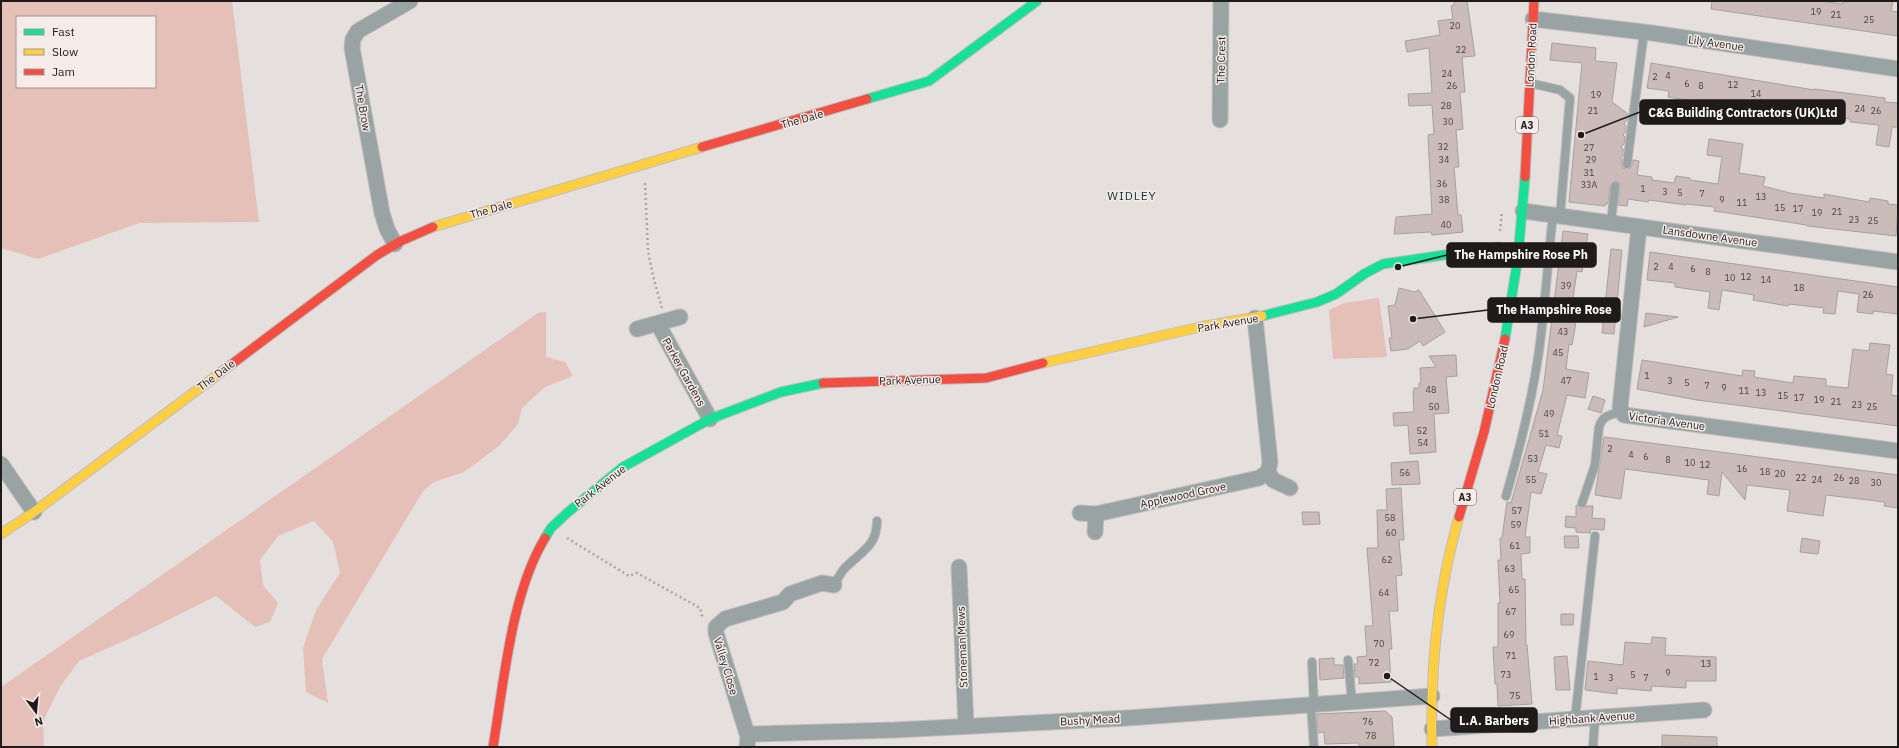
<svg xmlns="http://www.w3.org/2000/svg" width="1899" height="748" font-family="'IBM Plex Sans',sans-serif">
<rect width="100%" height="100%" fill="#e5dfde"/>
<g fill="#e4c0b9" fill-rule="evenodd">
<path d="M1,1H232L259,222L139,223L38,259L1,248ZM17,17H155V87H17Z"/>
<polygon points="1379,298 1387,357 1333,359 1329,310 1344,303"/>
<polygon points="546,312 546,357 565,362 573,376 545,387 522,408 518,424 499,446 464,472 434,482 423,491 322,659 328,703 306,692 303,648 316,610 340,573 333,542 314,521 278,536 260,560 263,585 278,603 270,622 255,627 216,596 142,633 79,661 60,687 43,721 44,747 1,747 1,687 538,313"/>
</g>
<g fill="#ccbcb9" stroke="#a5a0a0">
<polygon points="1454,1 1467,1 1475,56 1462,57 1465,92 1460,92 1463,129 1456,130 1459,167 1454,167 1458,215 1461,215 1463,232 1432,235 1431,232 1394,234 1396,217 1432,214 1428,135 1434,134 1432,105 1409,106 1408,94 1432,93 1429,48 1407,52 1405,41 1440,35 1438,21 1453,19 1451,6 1454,5"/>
<polygon points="1712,1 1820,1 1843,4 1843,1 1893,1 1891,11 1898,12 1898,36 1711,9"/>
<polygon points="1552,43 1596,48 1595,61 1617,63 1612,102 1628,114 1627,120 1624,124 1626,126 1626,131 1623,135 1625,137 1624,144 1621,147 1623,149 1623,155 1620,158 1622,159 1622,166 1624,169 1631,168 1633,160 1639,161 1637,175 1652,177 1652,180 1674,183 1676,176 1690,178 1690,180 1718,184 1722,157 1707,155 1709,139 1743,144 1739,173 1765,177 1763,186 1790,193 1824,198 1824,194 1869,202 1870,198 1888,201 1888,204 1898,205 1896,236 1807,226 1807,225 1714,211 1715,207 1686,204 1686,205 1649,200 1648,202 1628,199 1627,206 1618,205 1620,186 1619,182 1615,181 1610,185 1608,204 1606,203 1605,206 1569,202 1582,63 1550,60"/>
<polygon points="1651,63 1814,90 1814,89 1885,98 1885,102 1898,103 1898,127 1892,127 1889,147 1876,145 1879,125 1850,122 1850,119 1811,114 1811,118 1760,111 1751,108 1750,106 1714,101 1712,117 1699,115 1701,102 1668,97 1669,91 1647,88"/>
<polygon points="1563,231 1588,234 1582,272 1577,271 1573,298 1580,299 1572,345 1569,344 1566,369 1589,373 1585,398 1567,395 1557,435 1562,436 1559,448 1546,445 1538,472 1547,474 1541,494 1531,492 1525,537 1530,537 1530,553 1521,554 1522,579 1525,579 1526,645 1527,645 1532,704 1498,706 1497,684 1495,684 1493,647 1498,647 1498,603 1500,603 1498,560 1501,560 1500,538 1502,538 1507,502 1511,503 1543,390"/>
<polygon points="1611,249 1622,250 1614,334 1602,333"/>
<polygon points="1650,252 1898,287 1898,314 1873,311 1873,314 1857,312 1859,294 1838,291 1835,314 1823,313 1824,308 1789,304 1788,306 1753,300 1754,295 1722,290 1719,310 1708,308 1710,292 1675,287 1675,283 1647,280"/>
<polygon points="1399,288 1415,292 1419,290 1445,332 1423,346 1420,341 1408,349 1391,351 1389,338 1392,338 1388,306 1395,305"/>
<polygon points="1646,313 1678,317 1644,327"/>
<polygon points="1870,343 1890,345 1886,374 1893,375 1891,395 1898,396 1898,426 1697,400 1637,389 1642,360 1742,376 1743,370 1755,371 1754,377 1793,383 1794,376 1826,379 1826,386 1848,388 1853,349 1869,351"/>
<polygon points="1456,355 1457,376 1446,377 1449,413 1434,414 1436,452 1410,454 1408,425 1394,426 1393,413 1414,412 1413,393 1414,388 1419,388 1419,383 1421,383 1420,368 1436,367 1429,356"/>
<polygon points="1593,396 1605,400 1601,413 1588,409"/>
<polygon points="1604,437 1898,475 1898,508 1884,506 1885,502 1826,495 1823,516 1787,511 1790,490 1747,485 1745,500 1722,472 1719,496 1707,494 1709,480 1625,469 1621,499 1595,495"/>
<polygon points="1418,461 1420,484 1392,485 1391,463"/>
<polygon points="1401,488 1404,540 1399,540 1402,575 1396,576 1398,611 1389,611 1392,649 1389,649 1391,682 1359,684 1359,677 1355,677 1354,664 1358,664 1357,657 1367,656 1365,626 1373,626 1367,548 1378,548 1377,510 1387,510 1386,489"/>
<polygon points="1576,505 1583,508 1586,506 1593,506 1592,518 1605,519 1604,530 1591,529 1590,533 1576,532 1576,528 1565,527 1566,516 1576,517"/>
<polygon points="1302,512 1319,512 1320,524 1303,525"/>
<polygon points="1564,536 1578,536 1579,548 1565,548"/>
<polygon points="1802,538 1820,541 1818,554 1800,552"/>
<polygon points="1561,614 1574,614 1573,625 1561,625"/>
<polygon points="1652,637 1666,638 1665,655 1716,657 1716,681 1686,681 1686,688 1652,686 1651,691 1617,688 1617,694 1585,690 1588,661 1623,665 1625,642 1651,644"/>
<polygon points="1567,656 1570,690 1556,690 1554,657"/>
<polygon points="1334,658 1334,665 1343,665 1344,678 1320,680 1319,659"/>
<polygon points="1385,711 1392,717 1394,747 1359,747 1359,743 1325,744 1324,732 1318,733 1317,714"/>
<polygon points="1662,735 1717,737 1717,747 1662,747"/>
</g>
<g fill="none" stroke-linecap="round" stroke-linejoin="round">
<g stroke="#c0bdbc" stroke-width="10">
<g id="lane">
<polyline points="1530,83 1560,90 1570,98 1560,216"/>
<polyline points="1627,164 1644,32"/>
<polyline points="1611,223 1615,186"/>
<path d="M1506,496C1520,448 1532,400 1539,351C1545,306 1548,260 1553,214"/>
<path d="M1582,503L1595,465L1599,427C1603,415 1610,415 1621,412"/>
<path d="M834,585C837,580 840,574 844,569C860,552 877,547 877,521"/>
<polyline points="1348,660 1352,702"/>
<polyline points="1312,662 1314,705"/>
<polyline points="1311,705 1314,747"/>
<polyline points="1575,719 1595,536"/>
<polyline points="1593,747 1595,718"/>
</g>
</g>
<g stroke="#c0bdbc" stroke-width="17">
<g id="street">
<polyline points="1533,19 1652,33 1898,69"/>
<polyline points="1220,120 1221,1"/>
<polyline points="1523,211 1898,262"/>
<polyline points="1639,227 1620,408 1624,415 1898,451"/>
<polyline points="395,244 387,229 382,213 352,48 353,39 358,31 410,1"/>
<polyline points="658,324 710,419"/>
<polyline points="637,329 680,317"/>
<polyline points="1,464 34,512"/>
<polyline points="1268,472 1273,480 1290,488"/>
<polyline points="1080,513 1096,514"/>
<polyline points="1095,532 1096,514 1259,478 1268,472 1270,462 1255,318"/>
<polyline points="959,567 966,726"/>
<polyline points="1432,729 1704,710"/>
<polyline points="748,737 754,734 895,730 1128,718 1432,696"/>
<polyline points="747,747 748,737 716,633 716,627 725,619 783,602 790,594 822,583 834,585"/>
</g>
</g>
<g stroke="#c0bdbc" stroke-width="11">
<g id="fast">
<polyline points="867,99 929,81 1037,1"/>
<polyline points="1262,316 1317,302 1336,294 1364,274 1383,264 1498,247 1518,250"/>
<polyline points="1505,339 1518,257 1525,177"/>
<polyline points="545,538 551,528 567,513 623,467 710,419 781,392 823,383"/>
</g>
</g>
<g stroke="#c0bdbc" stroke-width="11">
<g id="slow">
<polyline points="433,227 702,147"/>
<polyline points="1043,363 1200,327 1262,316"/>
<polyline points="1,534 34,512 232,364"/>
<path d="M1432,747C1430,669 1437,593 1459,517"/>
</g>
</g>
<g stroke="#c0bdbc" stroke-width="11">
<g id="jam">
<polyline points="702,147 867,99"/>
<polyline points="1525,177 1534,1"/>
<polyline points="232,364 377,255 401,241 433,227"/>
<polyline points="823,383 986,378 1043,363"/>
<polyline points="1459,517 1484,432 1505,339"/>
<path d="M493,747C504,682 511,594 545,538"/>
</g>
</g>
<g stroke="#a5a8a8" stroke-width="2.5" stroke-dasharray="2 3" stroke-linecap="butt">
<polyline points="128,87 129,88"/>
<polyline points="645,183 648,251 653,276 662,308"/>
<polyline points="1500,231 1502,212"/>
<polyline points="567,538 629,576 637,573 700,608 703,619"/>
</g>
<use href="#lane" stroke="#99a3a4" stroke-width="8"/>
<use href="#street" stroke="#99a3a4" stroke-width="15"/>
<use href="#fast" stroke="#16e098" stroke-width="9"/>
<use href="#slow" stroke="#ffcf43" stroke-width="9"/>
<use href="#jam" stroke="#f24e42" stroke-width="9"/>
</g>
<g text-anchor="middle" stroke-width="3" stroke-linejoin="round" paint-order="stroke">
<g font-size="9" fill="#4a4342">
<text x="1816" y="15">19</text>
<text x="1836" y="18">21</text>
<text x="1869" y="23">25</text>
<text x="1455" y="29">20</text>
<text x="1461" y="53">22</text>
<text x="1447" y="77">24</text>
<text x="1668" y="79">4</text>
<text x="1655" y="80">2</text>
<text x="1687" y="87">6</text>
<text x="1733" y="88">12</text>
<text x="1452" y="89">26</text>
<text x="1701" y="89">8</text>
<text x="1756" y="97">14</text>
<text x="1596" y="98">19</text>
<text x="1446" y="109">28</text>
<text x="1860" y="112">24</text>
<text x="1593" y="114">21</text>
<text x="1876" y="114">26</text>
<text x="1448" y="125">30</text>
<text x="1443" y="150">32</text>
<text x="1589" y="151">27</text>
<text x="1444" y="163">34</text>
<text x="1591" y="163">29</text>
<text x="1589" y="176">31</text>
<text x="1442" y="187">36</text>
<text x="1589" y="188">33A</text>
<text x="1643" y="192">1</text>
<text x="1665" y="195">3</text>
<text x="1680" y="196">5</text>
<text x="1702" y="197">7</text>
<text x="1761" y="200">13</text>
<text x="1444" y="203">38</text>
<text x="1722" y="203">9</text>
<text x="1742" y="206">11</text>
<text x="1780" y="211">15</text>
<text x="1798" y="212">17</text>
<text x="1837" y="215">21</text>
<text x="1817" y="216">19</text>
<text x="1854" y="223">23</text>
<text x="1873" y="224">25</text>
<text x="1446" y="228">40</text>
<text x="1656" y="270">2</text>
<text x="1671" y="270">4</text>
<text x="1693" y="272">6</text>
<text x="1708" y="275">8</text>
<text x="1746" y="280">12</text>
<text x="1730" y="281">10</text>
<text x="1766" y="283">14</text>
<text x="1566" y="289">39</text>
<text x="1799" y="291">18</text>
<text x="1868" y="298">26</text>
<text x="1563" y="335">43</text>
<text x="1558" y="356">45</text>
<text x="1647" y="379">1</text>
<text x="1566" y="384">47</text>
<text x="1670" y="384">3</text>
<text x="1687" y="386">5</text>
<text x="1707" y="389">7</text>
<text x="1724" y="391">9</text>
<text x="1431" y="393">48</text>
<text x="1744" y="394">11</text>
<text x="1761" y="396">13</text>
<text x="1783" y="399">15</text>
<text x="1799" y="401">17</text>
<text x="1819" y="403">19</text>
<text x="1836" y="405">21</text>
<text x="1857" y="408">23</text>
<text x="1434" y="410">50</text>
<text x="1872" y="410">25</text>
<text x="1549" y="417">49</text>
<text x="1422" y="434">52</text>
<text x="1544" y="437">51</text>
<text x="1423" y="446">54</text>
<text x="1610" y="452">2</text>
<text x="1631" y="458">4</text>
<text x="1646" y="460">6</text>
<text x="1533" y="462">53</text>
<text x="1668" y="463">8</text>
<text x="1690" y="466">10</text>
<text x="1705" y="468">12</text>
<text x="1742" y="472">16</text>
<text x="1765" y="475">18</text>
<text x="1405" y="476">56</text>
<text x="1780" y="477">20</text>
<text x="1801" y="481">22</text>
<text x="1839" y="481">26</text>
<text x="1531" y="483">55</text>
<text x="1817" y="483">24</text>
<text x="1854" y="484">28</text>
<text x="1876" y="486">30</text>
<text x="1517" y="514">57</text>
<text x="1390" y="521">58</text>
<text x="1516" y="528">59</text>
<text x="1391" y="536">60</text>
<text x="1515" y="549">61</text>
<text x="1387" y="563">62</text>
<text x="1510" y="572">63</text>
<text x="1514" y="593">65</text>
<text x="1384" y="596">64</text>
<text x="1511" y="615">67</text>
<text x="1509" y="638">69</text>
<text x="1379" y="647">70</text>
<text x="1511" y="659">71</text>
<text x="1374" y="666">72</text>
<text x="1706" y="667">13</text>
<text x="1668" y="676">9</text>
<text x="1506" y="678">73</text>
<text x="1633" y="678">5</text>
<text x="1596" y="680">1</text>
<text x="1611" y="681">3</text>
<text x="1646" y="681">7</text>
<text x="1515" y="699">75</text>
<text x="1368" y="725">76</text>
<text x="1371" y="739">78</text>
</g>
<g fill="#f5ebe8" stroke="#5e5958" stroke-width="1">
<rect x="1516" y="117" width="22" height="16" rx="3"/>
<rect x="1454" y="489" width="22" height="16" rx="3"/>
</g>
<g font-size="10" font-weight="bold" fill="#1e1b1a">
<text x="1527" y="129">A3</text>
<text x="1465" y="501">A3</text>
</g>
<g font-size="11" fill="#1e1b1a" stroke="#f5ebe8">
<text transform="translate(1716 43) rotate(8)" y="4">Lily Avenue</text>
<text transform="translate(1531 55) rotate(-87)" y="4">London Road</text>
<text transform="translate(1221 60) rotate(-89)" y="4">The Crest</text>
<text transform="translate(363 108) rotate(80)" y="4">The Brow</text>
<text transform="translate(802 119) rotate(-16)" y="4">The Dale</text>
<text transform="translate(491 209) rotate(-16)" y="4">The Dale</text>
<text transform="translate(1710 236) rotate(8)" y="4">Lansdowne Avenue</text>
<text transform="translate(1228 323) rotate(-10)" y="4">Park Avenue</text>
<text transform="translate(684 372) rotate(61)" y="4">Parker Gardens</text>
<text transform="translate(216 375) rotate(-37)" y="4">The Dale</text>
<text transform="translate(1497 377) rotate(-77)" y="4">London Road</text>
<text transform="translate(910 380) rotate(-2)" y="4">Park Avenue</text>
<text transform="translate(1667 421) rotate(8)" y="4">Victoria Avenue</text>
<text transform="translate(600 486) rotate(-38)" y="4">Park Avenue</text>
<text transform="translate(1183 495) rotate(-12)" y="4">Applewood Grove</text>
<text transform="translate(962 647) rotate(-92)" y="4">Stoneman Mews</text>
<text transform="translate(726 666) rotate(73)" y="4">Valley Close</text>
<text transform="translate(1592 718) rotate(-4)" y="4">Highbank Avenue</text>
<text transform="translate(1090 720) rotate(-3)" y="4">Bushy Mead</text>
</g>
<g font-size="12" letter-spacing="1" fill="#0d2f34" stroke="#f5ebe8">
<text x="1132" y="200">WIDLEY</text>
</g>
</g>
<path fill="none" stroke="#1e1b1a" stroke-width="1.5" d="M1581 135L1640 112M1398 267L1447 255M1413 319L1488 310M1387 676L1451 720"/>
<g fill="#1e1b1a" stroke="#f5ebe8" stroke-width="1.5">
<circle cx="1581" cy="135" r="4"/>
<circle cx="1398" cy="267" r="4"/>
<circle cx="1413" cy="319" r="4"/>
<circle cx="1387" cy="676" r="4"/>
</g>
<g fill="#1e1b1a" stroke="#1e1b1a" stroke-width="1.5">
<rect x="1640" y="100" width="205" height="24" rx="4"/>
<rect x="1447" y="243" width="149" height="24" rx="4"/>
<rect x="1488" y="298" width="132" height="24" rx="4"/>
<rect x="1451" y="708" width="86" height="24" rx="4"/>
</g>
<g font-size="12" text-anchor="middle" font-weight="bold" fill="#fff">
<text x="1743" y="117">C&amp;G Building Contractors (UK)Ltd</text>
<text x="1521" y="259">The Hampshire Rose Ph</text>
<text x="1554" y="314">The Hampshire Rose</text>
<text x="1494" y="725">L.A. Barbers</text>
</g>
<rect width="1899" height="748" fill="none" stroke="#1e1b1a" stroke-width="4"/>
<rect x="16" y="16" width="140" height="72" fill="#f5ebe8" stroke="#9f9896"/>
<rect x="24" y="29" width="20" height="6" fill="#16e098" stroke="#9f9896"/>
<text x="52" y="36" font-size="12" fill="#1e1b1a">Fast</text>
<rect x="24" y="49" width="20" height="6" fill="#ffcf43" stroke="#9f9896"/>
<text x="52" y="56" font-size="12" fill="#1e1b1a">Slow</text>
<rect x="24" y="69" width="20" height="6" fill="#f24e42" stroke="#9f9896"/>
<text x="52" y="76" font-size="12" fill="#1e1b1a">Jam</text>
<g transform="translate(36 712) rotate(164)" stroke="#f5ebe8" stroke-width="3" paint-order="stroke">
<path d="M0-3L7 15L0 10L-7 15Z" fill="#1e1b1a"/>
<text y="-6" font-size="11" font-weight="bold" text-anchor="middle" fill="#1e1b1a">N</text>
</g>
</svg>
